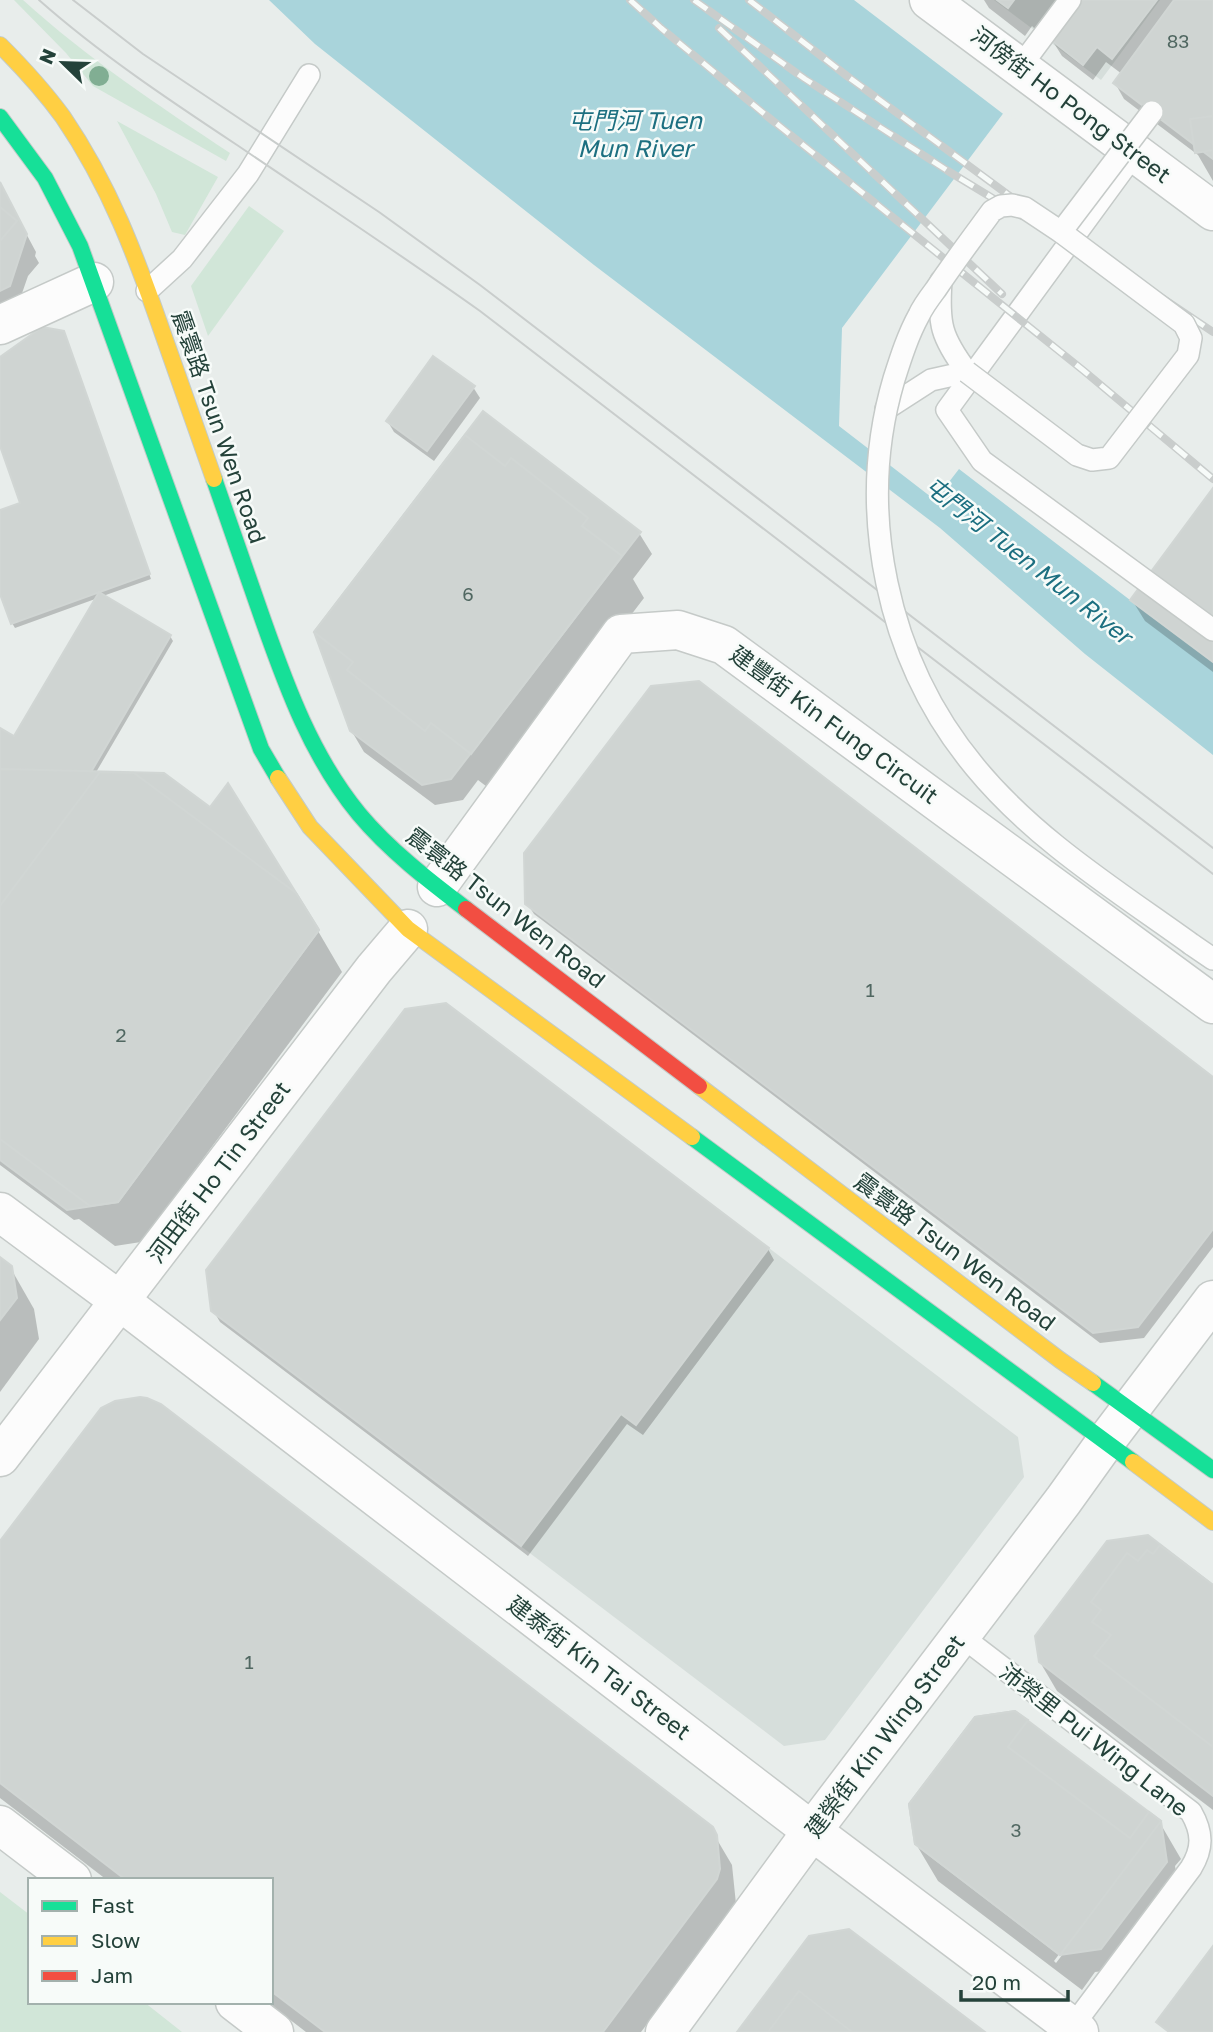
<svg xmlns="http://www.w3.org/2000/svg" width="1213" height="2032" font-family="'Golos Text','Noto Sans TC',sans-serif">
<rect width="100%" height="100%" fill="#e8edeb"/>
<g fill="#d6dedb">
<polygon points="994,0 1160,0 1101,80"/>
<polygon points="446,1003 1018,1437 1024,1477 825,1740 784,1746 211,1311 206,1270 405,1009"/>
</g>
<g fill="#d1e6d8">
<path d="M14,0H23C87,58 159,106 230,153L226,161L93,86L66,53Z"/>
<polygon points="117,121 218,177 185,235 172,232 156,194"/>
<polygon points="249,206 284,231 208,336 191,286"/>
<polygon points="0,1892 30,1915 30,2002 144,2002 182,2032 0,2032"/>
</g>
<polygon fill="#a9d4db" points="269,0 854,0 1213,274 1213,755 1085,654 940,528 594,265 315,44"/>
<polygon fill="#e8edeb" points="1005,111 1213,270 1213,488 1130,600 959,469 935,500 839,426 842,328"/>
<g fill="#0003" fill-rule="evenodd">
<polygon points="984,0 1059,0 1036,30 1032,26 1025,36 989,8"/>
<polygon points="1082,0 1213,0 1213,181 1198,155 1124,99 1115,83 1122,74 1106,62 1093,80 1062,56 1052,40"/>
<polygon points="0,185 36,252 35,256 39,263 28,276 19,302 0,330"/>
<polygon points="66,337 151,579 103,596 170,636 173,641 95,774 318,931 342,972 141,1242 115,1246 79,1219 74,1220 0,1165 0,730 14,738 98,598 15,628 12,623 0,589 0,512 22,504 0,441 0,359"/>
<polygon points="473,387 480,398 434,461 394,432 388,422"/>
<polygon points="1213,490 1213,672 1145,621 1132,600"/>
<polygon points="639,533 652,554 633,579 644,598 495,793 478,780 463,800 435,805 364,752 351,730"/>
<polygon points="527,903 1213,1079 1213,1247 1144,1338 1100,1343 534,914"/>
<polygon points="768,1249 774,1260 643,1435 627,1424 528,1556 220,1322 213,1310"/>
<polygon points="0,1260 10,1267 34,1309 39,1339 0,1392"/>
<polygon points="0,1544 709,1826 732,1865 736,1904 731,1914 641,2032 306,2032 267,2002 271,2002 271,1880 107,1880 0,1798"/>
<polygon points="1213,1587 1213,1810 1057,1691 1040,1662"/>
<path d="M1160,1823L1181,1859L1175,1866L1178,1884L1113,1970L1095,1972L1082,1990L938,1881L916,1844ZM1131,1858L1134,1861L1056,1963L1054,1961Z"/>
</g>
<g fill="#cfd4d2" stroke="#d1d6d4" stroke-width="2">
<polygon points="997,0 1014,0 1008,8"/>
<polygon points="1080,0 1157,0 1112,59 1097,47 1083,65 1050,39"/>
<polygon points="1174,0 1213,0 1213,159 1113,83"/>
<polygon points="1213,116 1213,150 1195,153 1190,119"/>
<polygon points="0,182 27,234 10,286 0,291"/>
<polygon points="0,207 17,221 0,241"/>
<polygon points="42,327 64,331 150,574 11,624 0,594 0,510 20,503 0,446 0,357"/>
<polygon points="433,356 475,386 427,451 386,421"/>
<polygon points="483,411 641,532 451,779 422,785 350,731 314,632"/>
<polygon points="465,435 505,466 511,458 588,518 582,526 622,556 471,754 431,723 425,731 347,670 353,662 314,632"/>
<polygon points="1213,488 1213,662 1130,600"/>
<polygon points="99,592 171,635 91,772 0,769 0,728 14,736"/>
<polygon points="699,681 1213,1077 1213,1229 1138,1327 1093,1333 525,904 524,853 651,686"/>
<polygon points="0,769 164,773 210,807 228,783 319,930 118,1202 67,1210 0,1160"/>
<polygon points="100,772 134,773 296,893 319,930 118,1202 90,1206 0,1139 0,906"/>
<polygon points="446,1003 769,1248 636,1425 621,1414 521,1546 211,1311 206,1270 405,1009"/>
<polygon points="0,1257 12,1266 17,1298 0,1320"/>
<polygon points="140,1397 147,1398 161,1404 713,1827 717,1835 720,1869 717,1879 603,2032 325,2032 271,1991 271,1880 126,1880 0,1783 0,1541 101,1408 115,1401"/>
<polygon points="1148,1535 1213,1585 1213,1796 1039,1662 1035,1636 1107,1541"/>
<polygon points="1160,1545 1213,1585 1213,1747 1094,1656 1111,1635 1092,1622 1101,1610 1091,1602 1127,1553 1138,1561 1147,1550 1153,1554"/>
<polygon points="1015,1711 1161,1821 1167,1862 1101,1949 1060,1955 915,1844 909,1804 975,1717"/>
<polygon points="1015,1711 1028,1720 1008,1747 1130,1838 1149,1812 1161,1821 1060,1955 915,1844 909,1804 975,1717"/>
<polygon points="849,1929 985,2032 737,2032 809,1936"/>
<polygon points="1213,1946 1213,2032 1169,2032 1156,2022"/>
<polygon points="799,1991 852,2032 768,2032"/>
</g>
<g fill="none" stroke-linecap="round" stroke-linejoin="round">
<g stroke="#c5cac8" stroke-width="24">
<g id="lane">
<polyline points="1020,67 1070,0"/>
<polyline points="1135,153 947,410 982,461 1213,630"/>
<polyline points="147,291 182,259 248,174 309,75"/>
<path d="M886,409L931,380L967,372C941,337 938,324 941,281"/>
<polyline points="1191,944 1213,959"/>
<path d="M960,1635L1191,1812C1203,1833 1203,1848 1191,1868L1072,2027"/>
</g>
</g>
<g stroke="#c5cac8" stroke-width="41">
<g id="street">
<polyline points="929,0 1213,211"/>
<polyline points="0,325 94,282"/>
<polyline points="437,887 621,634 678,630 724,645 1213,1004"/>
<polyline points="0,1212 120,1301 812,1831 1079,2032"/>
<polyline points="0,1457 374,969 408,929"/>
<polyline points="0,1825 72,1880"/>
<polyline points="235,2002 274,2032"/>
<polyline points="665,2032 812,1831 1063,1501 1106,1441 1213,1300"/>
</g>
</g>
<g stroke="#c3cbc8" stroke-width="18">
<g id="fast">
<polyline points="0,117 45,178 80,246 261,749 278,778"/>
<path d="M214,479C230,526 247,573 263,620C287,688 312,757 359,814C389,850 428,880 466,909"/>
<polyline points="692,1137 1133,1462"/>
<polyline points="1093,1383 1213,1470"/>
</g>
</g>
<g stroke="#c3cbc8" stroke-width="18">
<g id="slow">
<path d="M0,45C23,68 44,91 63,117C110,186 136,256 163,334C180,382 197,431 214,479"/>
<polyline points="278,778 310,827 408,929 692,1137"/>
<polyline points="699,1086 1060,1360 1093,1383"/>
<polyline points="1133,1462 1213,1522"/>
</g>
</g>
<g stroke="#c3cbc8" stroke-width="18">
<polyline id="jam" points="466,909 699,1086"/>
</g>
<use href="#lane" stroke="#fcfcfc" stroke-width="21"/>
<use href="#street" stroke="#fcfcfc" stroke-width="38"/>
<use href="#fast" stroke="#16e098" stroke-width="16"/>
<use href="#slow" stroke="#ffcf43" stroke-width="16"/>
<use href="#jam" stroke="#f24e42" stroke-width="16"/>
<g stroke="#c9cdcc" stroke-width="2">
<path d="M39,0C100,54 169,100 237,145C318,200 400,254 480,311L1213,874"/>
<polyline points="73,0 143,54 379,212 480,285 1213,848"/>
</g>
<g stroke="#c9cdcc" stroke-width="8">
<g id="rail">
<polyline points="630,0 661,28 762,112 1084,371 1213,479"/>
<polyline points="694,0 805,79 948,171 1022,216"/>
<polyline points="749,0 847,76 1007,194 1213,332"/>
<polyline points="719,28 1002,294"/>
</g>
</g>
<use href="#rail" stroke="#f7fbf9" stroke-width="5" stroke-dasharray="16" stroke-linecap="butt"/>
<g stroke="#c5cac8" stroke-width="24" stroke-linecap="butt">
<g id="lane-bridge">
<polyline points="1061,232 1152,112"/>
<path d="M967,372L1077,455L1092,460L1109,458L1188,355L1191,338L1184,324L1061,232L1025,208L1012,205L1001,206L992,211C973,237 954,262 936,289C930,297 923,306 919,315C908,335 901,357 894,379C855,511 887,661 975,767C1034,839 1116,890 1191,944"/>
</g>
</g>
<use href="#lane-bridge" stroke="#fcfcfc" stroke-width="21"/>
</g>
<circle fill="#81ae93" cx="99" cy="76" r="10"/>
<g text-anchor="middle" stroke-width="5" stroke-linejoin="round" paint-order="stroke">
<g font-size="19" fill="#506761">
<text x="1178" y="48">83</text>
<text x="468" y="601">6</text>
<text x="870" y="997">1</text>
<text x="121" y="1042">2</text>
<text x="249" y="1669">1</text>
<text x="1016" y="1837">3</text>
</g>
<g font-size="23" fill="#24423a" stroke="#f7fbf9">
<text transform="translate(1071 105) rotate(37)" y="8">河傍街 Ho Pong Street</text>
<text transform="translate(219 427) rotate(71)" y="8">震寰路 Tsun Wen Road</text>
<text transform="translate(834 725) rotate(36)" y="8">建豐街 Kin Fung Circuit</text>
<text transform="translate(506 908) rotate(38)" y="8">震寰路 Tsun Wen Road</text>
<text transform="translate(219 1172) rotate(-53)" y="8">河田街 Ho Tin Street</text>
<text transform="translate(955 1252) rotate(37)" y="8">震寰路 Tsun Wen Road</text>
<text transform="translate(599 1668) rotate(37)" y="8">建泰街 Kin Tai Street</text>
<text transform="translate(885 1736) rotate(-53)" y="8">建榮街 Kin Wing Street</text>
<text transform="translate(1094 1740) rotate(38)" y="8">沛榮里 Pui Wing Lane</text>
</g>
<g font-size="24" font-style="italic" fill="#1c6f80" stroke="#f7fbf9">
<text x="635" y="129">屯門河 Tuen<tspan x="635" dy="28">Mun River</tspan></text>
<text transform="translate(1028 561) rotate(38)" y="8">屯門河 Tuen Mun River</text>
</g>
</g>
<rect x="28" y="1878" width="245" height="126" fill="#f7fbf9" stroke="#a3b1ad" stroke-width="2"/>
<rect x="42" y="1901" width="35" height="10" fill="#16e098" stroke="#a3b1ad" stroke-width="2"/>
<text x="91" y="1913" font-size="21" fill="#24423a">Fast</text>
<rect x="42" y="1936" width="35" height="10" fill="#ffcf43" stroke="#a3b1ad" stroke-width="2"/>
<text x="91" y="1948" font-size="21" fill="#24423a">Slow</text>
<rect x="42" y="1971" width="35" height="10" fill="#f24e42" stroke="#a3b1ad" stroke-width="2"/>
<text x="91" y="1983" font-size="21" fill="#24423a">Jam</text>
<g transform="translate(63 63) rotate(293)" stroke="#f7fbf9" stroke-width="5" paint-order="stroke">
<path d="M0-5L12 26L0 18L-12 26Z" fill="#24423a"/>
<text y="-10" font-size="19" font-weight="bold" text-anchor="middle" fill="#24423a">N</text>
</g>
<path d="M961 1990v10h107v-10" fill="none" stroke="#24423a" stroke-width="3.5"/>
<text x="972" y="1990" font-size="21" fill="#24423a" stroke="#f7fbf9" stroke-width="5" paint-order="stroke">20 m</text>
</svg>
